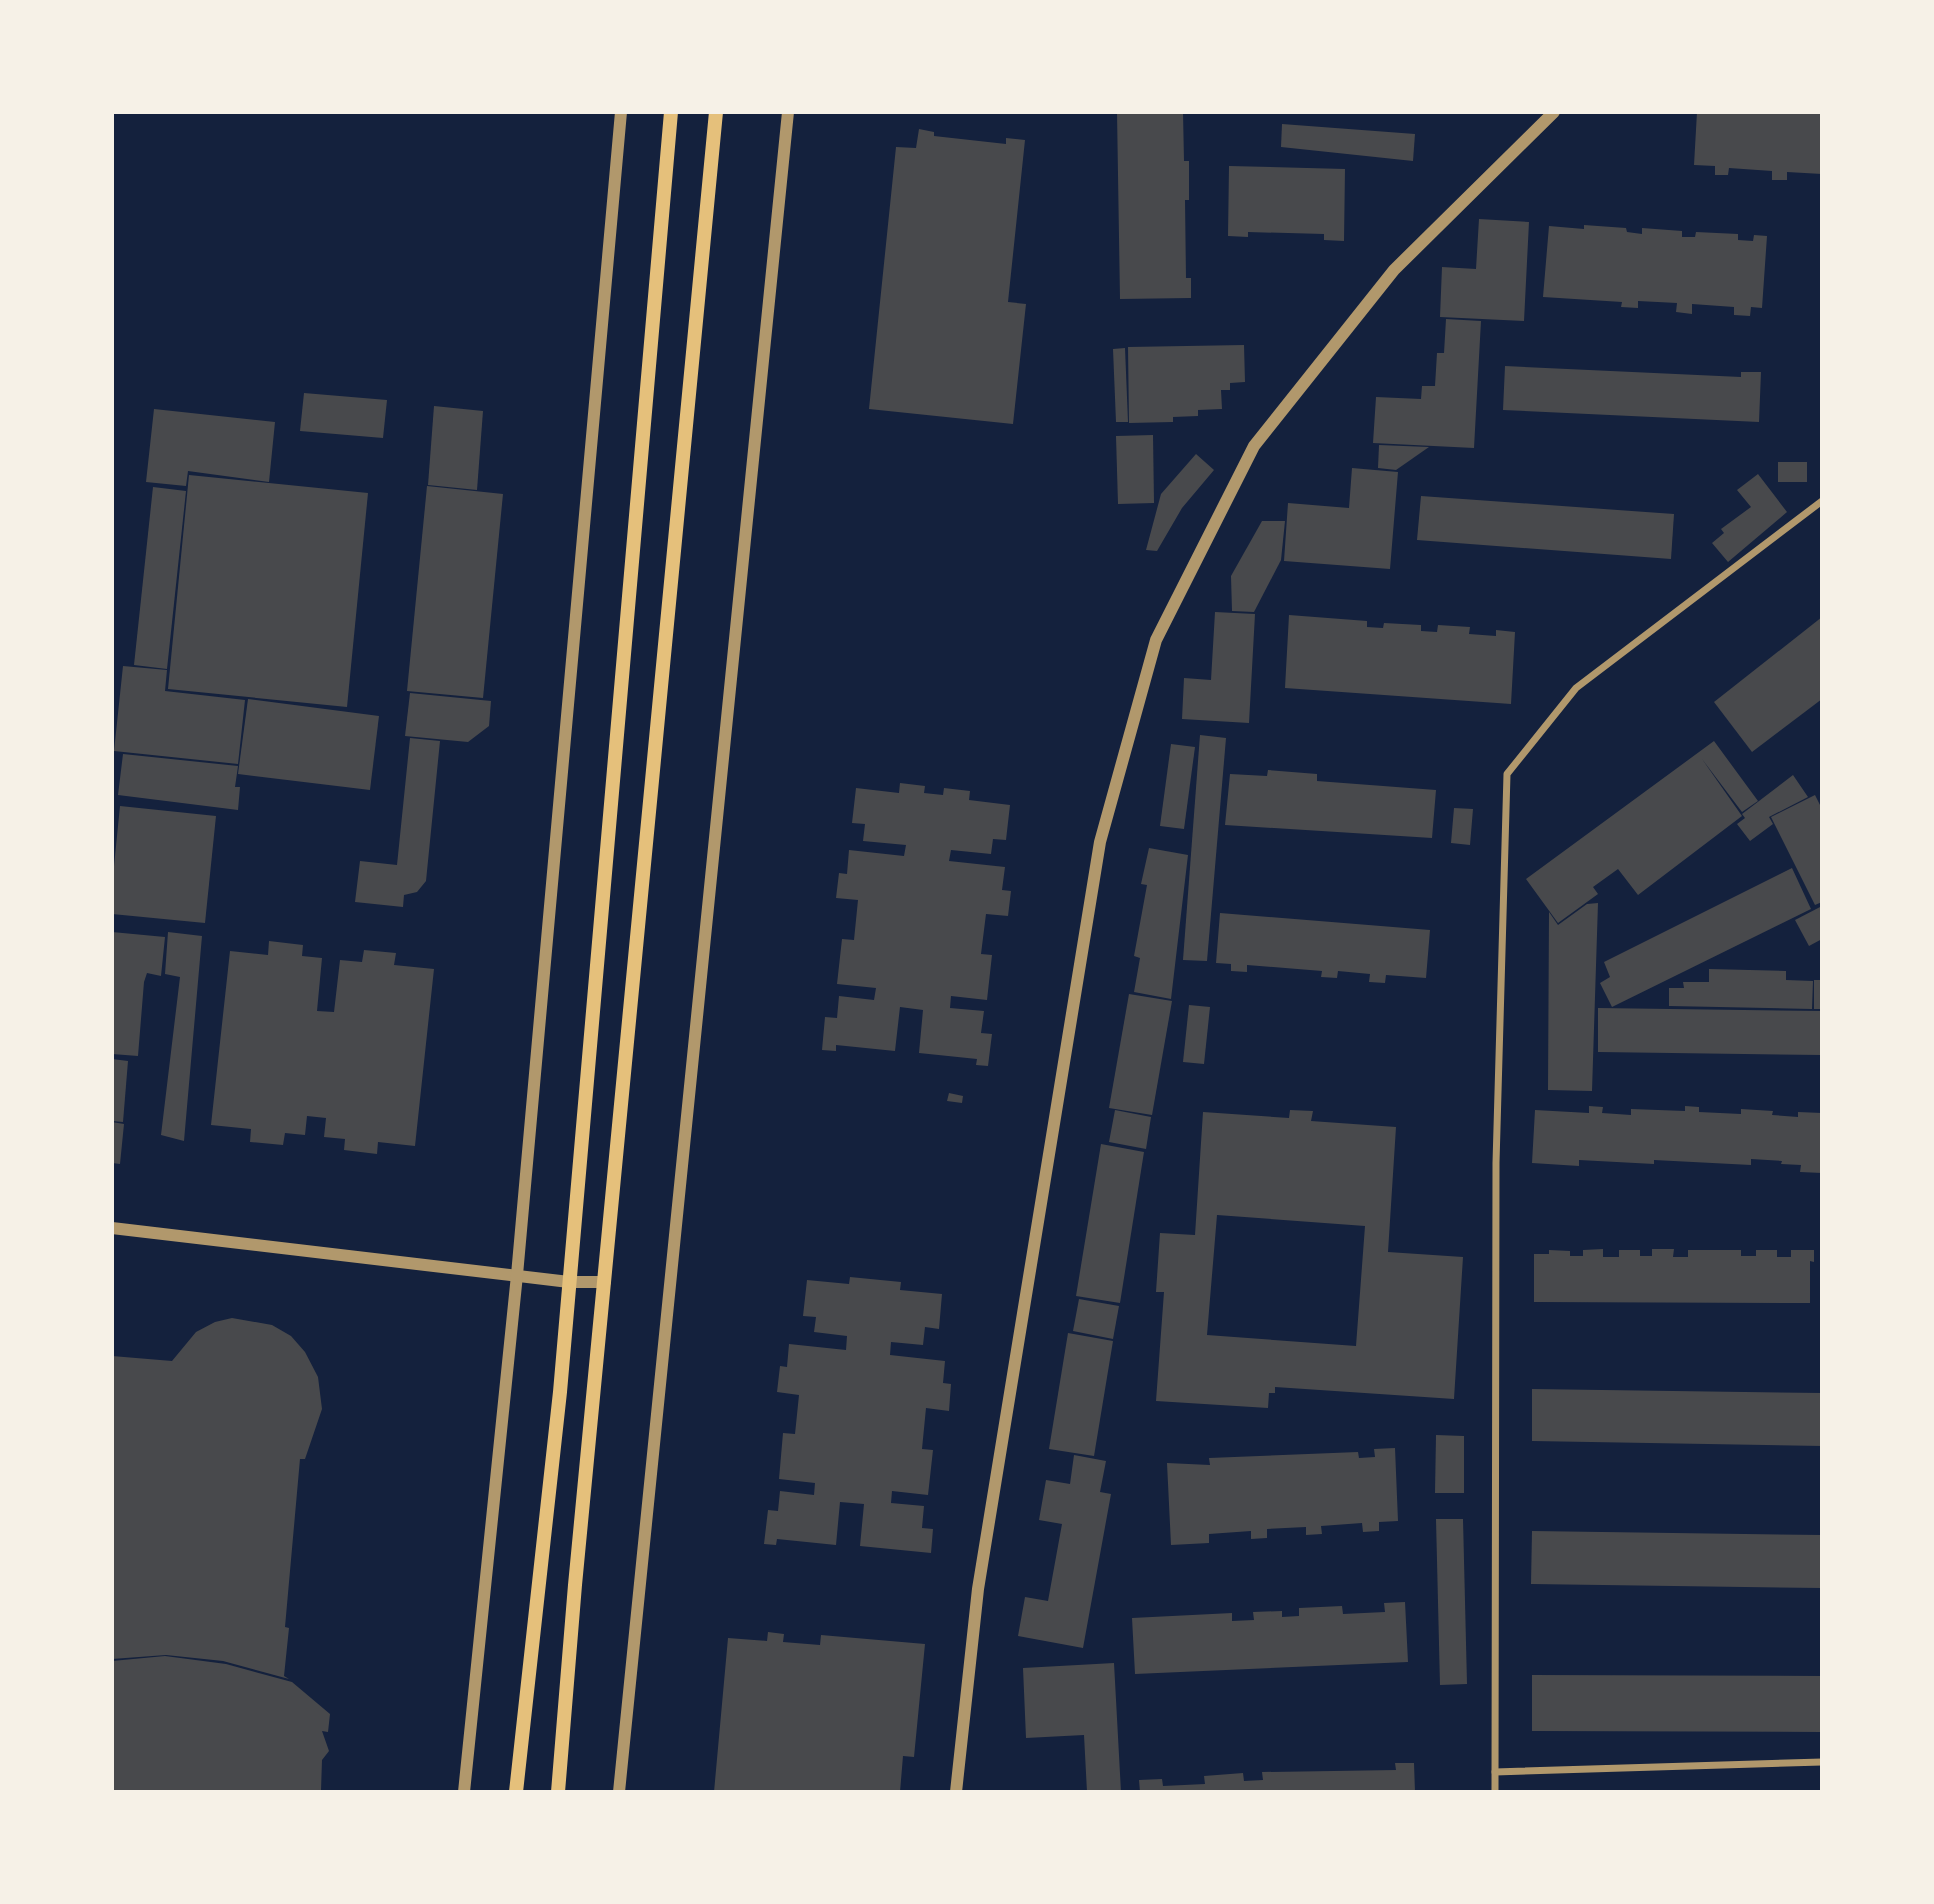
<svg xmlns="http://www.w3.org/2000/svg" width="1934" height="1904" font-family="Montserrat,sans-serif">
<rect width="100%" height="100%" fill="#14213d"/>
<g fill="#48494c" fill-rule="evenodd">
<polygon points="1117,112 1183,112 1184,161 1189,161 1189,200 1185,200 1186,278 1191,278 1191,298 1120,299"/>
<polygon points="1697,112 1822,112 1822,174 1787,172 1787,180 1772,180 1772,171 1729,168 1728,175 1715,175 1715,166 1694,165"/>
<polygon points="1282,124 1415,134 1413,161 1281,147"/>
<polygon points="919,129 934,132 934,136 1006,144 1006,138 1025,140 1008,302 1026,304 1013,424 869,409 896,147 916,148"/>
<polygon points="1229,166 1345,169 1344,241 1324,240 1324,234 1248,232 1248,237 1228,236"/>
<polygon points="1479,219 1529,222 1524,321 1440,317 1442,267 1476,269"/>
<polygon points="1584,225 1626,228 1627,232 1642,234 1642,228 1682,231 1682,237 1695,237 1696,232 1738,234 1738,240 1753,241 1754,235 1767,236 1762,308 1751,307 1750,316 1734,315 1734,307 1692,304 1692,314 1676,312 1677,303 1638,301 1638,308 1621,307 1622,302 1543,297 1549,226 1584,229"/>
<polygon points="1446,319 1481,321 1474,448 1373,443 1376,397 1421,399 1422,386 1435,386 1437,353 1444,353"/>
<polygon points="1244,345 1245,382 1230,383 1230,390 1221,390 1222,409 1198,410 1198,416 1173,417 1173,422 1129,423 1128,347"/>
<polygon points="1125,348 1128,422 1116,422 1113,349"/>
<polygon points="1505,366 1741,377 1741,372 1761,372 1759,422 1503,410"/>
<polygon points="304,393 387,400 383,438 300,431"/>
<polygon points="434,406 483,411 477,490 428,485"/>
<polygon points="154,409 275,422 269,482 188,471 186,486 146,482"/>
<polygon points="1153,435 1154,503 1118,504 1116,436"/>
<polygon points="1379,445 1429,447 1396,470 1378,468"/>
<polygon points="1196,454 1214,470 1182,508 1157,551 1146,550 1161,494"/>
<rect x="1778" y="462" width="29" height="20"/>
<polygon points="1352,468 1398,472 1390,569 1284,561 1288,503 1349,508"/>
<polygon points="1758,474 1787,512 1728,562 1712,543 1724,533 1721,529 1751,507 1737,490"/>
<polygon points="189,475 368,493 347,707 168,689"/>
<polygon points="427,486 503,494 483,698 407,691"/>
<polygon points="153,487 186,491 167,669 134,665"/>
<polygon points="1421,496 1674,514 1671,559 1417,540"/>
<polygon points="1262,521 1285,521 1281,560 1254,612 1232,611 1231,576"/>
<polygon points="1215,612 1255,614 1249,723 1182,719 1184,678 1211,680"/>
<polygon points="1289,615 1367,621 1367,627 1383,628 1384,623 1421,625 1421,631 1437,632 1438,625 1470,627 1469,634 1496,636 1496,630 1515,632 1511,704 1285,688"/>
<polygon points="1822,617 1822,699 1752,752 1714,702"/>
<polygon points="123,666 167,670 165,691 245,700 238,764 114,751"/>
<polygon points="410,693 491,701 489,726 468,742 405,736"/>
<polygon points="248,699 379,716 370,790 238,774"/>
<polygon points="1200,735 1226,738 1207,961 1183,960"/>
<polygon points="410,738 440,741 426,881 417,892 404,895 403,907 355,902 360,861 397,865"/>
<polygon points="1714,741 1758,801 1742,812 1702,759 1742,816 1638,895 1618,869 1593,887 1598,894 1558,923 1526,879"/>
<polygon points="1171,744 1195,747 1184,829 1160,826"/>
<polygon points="123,754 238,766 235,787 240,787 238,810 118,795"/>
<polygon points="1268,770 1317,774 1317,781 1436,790 1432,838 1225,825 1230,774 1267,776"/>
<polygon points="1793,775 1808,797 1769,817 1773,824 1750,841 1737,824 1745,818 1742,814"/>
<polygon points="900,783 925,786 924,793 943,795 944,788 970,791 969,800 1010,805 1006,840 993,839 991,854 951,850 949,861 1005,867 1002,890 1011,891 1008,916 986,914 981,954 992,955 987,1000 951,996 950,1008 984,1011 981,1033 992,1034 988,1066 976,1065 977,1059 919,1053 923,1010 900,1007 895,1051 836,1045 836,1051 822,1050 825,1017 837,1018 839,996 874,1000 876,988 837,984 842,939 854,940 858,900 836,898 839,873 847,874 849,850 904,856 906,845 863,841 865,824 852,823 856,788 899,793"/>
<polygon points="1815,795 1822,809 1822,902 1815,905 1771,817"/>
<polygon points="120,806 216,816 205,923 112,914 112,886"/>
<polygon points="1454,808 1473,809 1470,845 1451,843"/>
<polygon points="1149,848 1188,855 1171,999 1134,992 1140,958 1134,956 1147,885 1141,884"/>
<polygon points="1792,868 1811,909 1612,1007 1600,983 1610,977 1604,962"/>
<polygon points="1598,903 1592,1091 1548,1090 1549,912 1558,925 1587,904"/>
<polygon points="1822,906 1822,939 1809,946 1795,920"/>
<polygon points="1220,913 1430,930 1426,978 1386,975 1385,983 1369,982 1370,974 1338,971 1337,978 1321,977 1322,971 1247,965 1247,972 1231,971 1231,964 1216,963"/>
<polygon points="112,932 165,937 161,976 147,973 144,982 138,1056 112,1054"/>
<polygon points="168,932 202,936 184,1141 161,1135 180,977 165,974"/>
<polygon points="269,941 303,945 302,956 322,958 317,1011 334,1012 340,960 362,962 364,950 396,953 394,965 434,969 415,1146 378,1142 377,1154 344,1150 345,1139 324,1137 326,1118 307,1116 305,1135 285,1133 283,1145 250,1142 251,1129 211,1125 230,951 268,955"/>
<polygon points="1709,969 1786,971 1786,980 1813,981 1812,1009 1669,1006 1669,988 1684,988 1683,982 1709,982"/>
<rect x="1814" y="980" width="8" height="29"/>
<polygon points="1129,994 1172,1001 1152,1115 1109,1108"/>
<polygon points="1189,1005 1210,1007 1204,1064 1183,1062"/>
<polygon points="1598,1008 1822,1011 1822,1055 1598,1052"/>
<polygon points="112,1059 128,1061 123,1122 112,1121"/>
<polygon points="949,1093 963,1096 962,1103 947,1101"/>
<polygon points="1589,1106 1603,1107 1602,1113 1631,1115 1631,1109 1685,1111 1685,1106 1699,1107 1699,1112 1741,1114 1741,1109 1773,1111 1772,1115 1798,1117 1798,1112 1822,1113 1822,1173 1800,1172 1801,1165 1781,1164 1782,1161 1751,1159 1751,1165 1654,1160 1654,1164 1579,1160 1579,1166 1532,1163 1535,1110 1589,1113"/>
<polygon points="1115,1110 1151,1117 1146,1149 1109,1142"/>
<path d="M1290,1110L1313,1111L1311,1121L1396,1127L1388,1252L1463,1257L1454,1399L1275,1387V1393H1269L1268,1408L1156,1401L1164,1292H1156L1160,1233L1195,1235L1203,1112L1289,1118ZM1217,1215L1365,1226L1356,1346L1207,1335Z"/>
<polygon points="112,1122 124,1124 120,1164 112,1163"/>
<polygon points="1101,1144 1144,1152 1120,1303 1076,1296"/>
<polygon points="1603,1249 1603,1257 1619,1257 1619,1250 1640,1250 1640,1256 1652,1256 1652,1249 1674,1249 1673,1257 1688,1257 1688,1250 1741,1250 1741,1256 1756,1256 1756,1250 1777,1250 1777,1257 1791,1257 1791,1250 1814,1250 1814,1262 1810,1261 1810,1303 1534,1302 1534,1254 1549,1254 1549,1250 1570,1251 1570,1256 1583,1256 1583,1250"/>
<polygon points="850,1277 901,1282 900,1290 942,1294 939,1329 925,1327 923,1345 891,1342 890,1355 945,1361 943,1383 951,1384 949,1411 926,1408 922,1449 933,1450 928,1495 892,1491 891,1503 924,1506 922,1528 933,1529 931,1553 860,1546 864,1504 840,1502 836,1545 777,1539 776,1545 764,1544 768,1510 778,1511 780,1491 814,1495 815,1483 779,1479 783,1433 795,1434 799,1395 777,1392 780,1366 787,1367 789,1344 846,1350 847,1336 814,1332 816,1317 803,1316 807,1280 849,1284"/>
<polygon points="1079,1299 1119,1306 1113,1339 1073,1331"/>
<polygon points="232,1318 272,1325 291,1336 305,1352 318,1377 322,1409 305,1459 300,1459 285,1627 289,1628 284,1676 289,1679 223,1661 166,1655 112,1659 112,1356 172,1361 196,1332 215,1322"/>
<polygon points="1068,1333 1113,1341 1094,1456 1049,1449"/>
<polygon points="1532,1389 1822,1393 1822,1446 1532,1441"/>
<polygon points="1436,1435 1464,1436 1464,1493 1435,1493"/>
<polygon points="1395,1448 1398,1521 1379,1522 1379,1531 1363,1532 1362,1523 1321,1526 1322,1534 1306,1535 1306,1527 1267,1529 1267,1538 1251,1539 1251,1531 1209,1534 1209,1543 1171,1545 1167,1463 1210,1465 1209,1458 1358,1452 1359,1458 1375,1457 1374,1449"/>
<polygon points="1074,1455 1106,1461 1100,1492 1111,1494 1083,1648 1018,1636 1025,1597 1048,1601 1062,1524 1039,1520 1046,1480 1070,1484"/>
<polygon points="1436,1519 1463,1519 1467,1684 1440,1685"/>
<polygon points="1532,1531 1822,1535 1822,1588 1531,1584"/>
<polygon points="1405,1602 1408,1662 1135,1674 1132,1618 1232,1613 1232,1621 1254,1620 1253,1612 1282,1611 1282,1617 1299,1616 1299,1608 1342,1606 1343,1614 1385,1612 1384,1603"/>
<polygon points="768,1632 784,1634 783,1642 820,1645 821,1635 925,1644 914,1757 903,1756 900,1792 714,1792 728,1638 767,1641"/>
<polygon points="165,1656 226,1664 292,1682 330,1714 328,1732 322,1731 329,1751 322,1760 321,1791 112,1792 112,1661"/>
<polygon points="1114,1663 1121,1792 1087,1792 1084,1735 1026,1738 1023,1668"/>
<polygon points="1532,1675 1822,1676 1822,1732 1532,1731"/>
<polygon points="1395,1763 1414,1763 1415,1792 1140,1792 1139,1780 1162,1779 1163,1786 1205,1784 1204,1776 1243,1773 1244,1781 1263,1780 1262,1772 1396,1770"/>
</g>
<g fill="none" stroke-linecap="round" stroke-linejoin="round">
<g stroke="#b1986c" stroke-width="7">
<polyline points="1495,1772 1822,1762"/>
<polyline points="1495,1792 1496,1163 1507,774 1576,688 1822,501"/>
</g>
<g stroke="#b1986c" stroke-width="12">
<polyline points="112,1228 569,1282 605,1282"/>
<polyline points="464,1792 517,1275 621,112"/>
<polyline points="619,1792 788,112"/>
<polyline points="956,1792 978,1589 1100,842 1156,640 1254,446 1394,270 1554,112"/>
</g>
<g stroke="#e5c07b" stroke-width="14">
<polyline points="516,1792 560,1392 671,112"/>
<polyline points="558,1792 575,1585 716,112"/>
</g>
</g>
<rect width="1934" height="1904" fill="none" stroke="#f6f1e7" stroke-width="228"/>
</svg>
